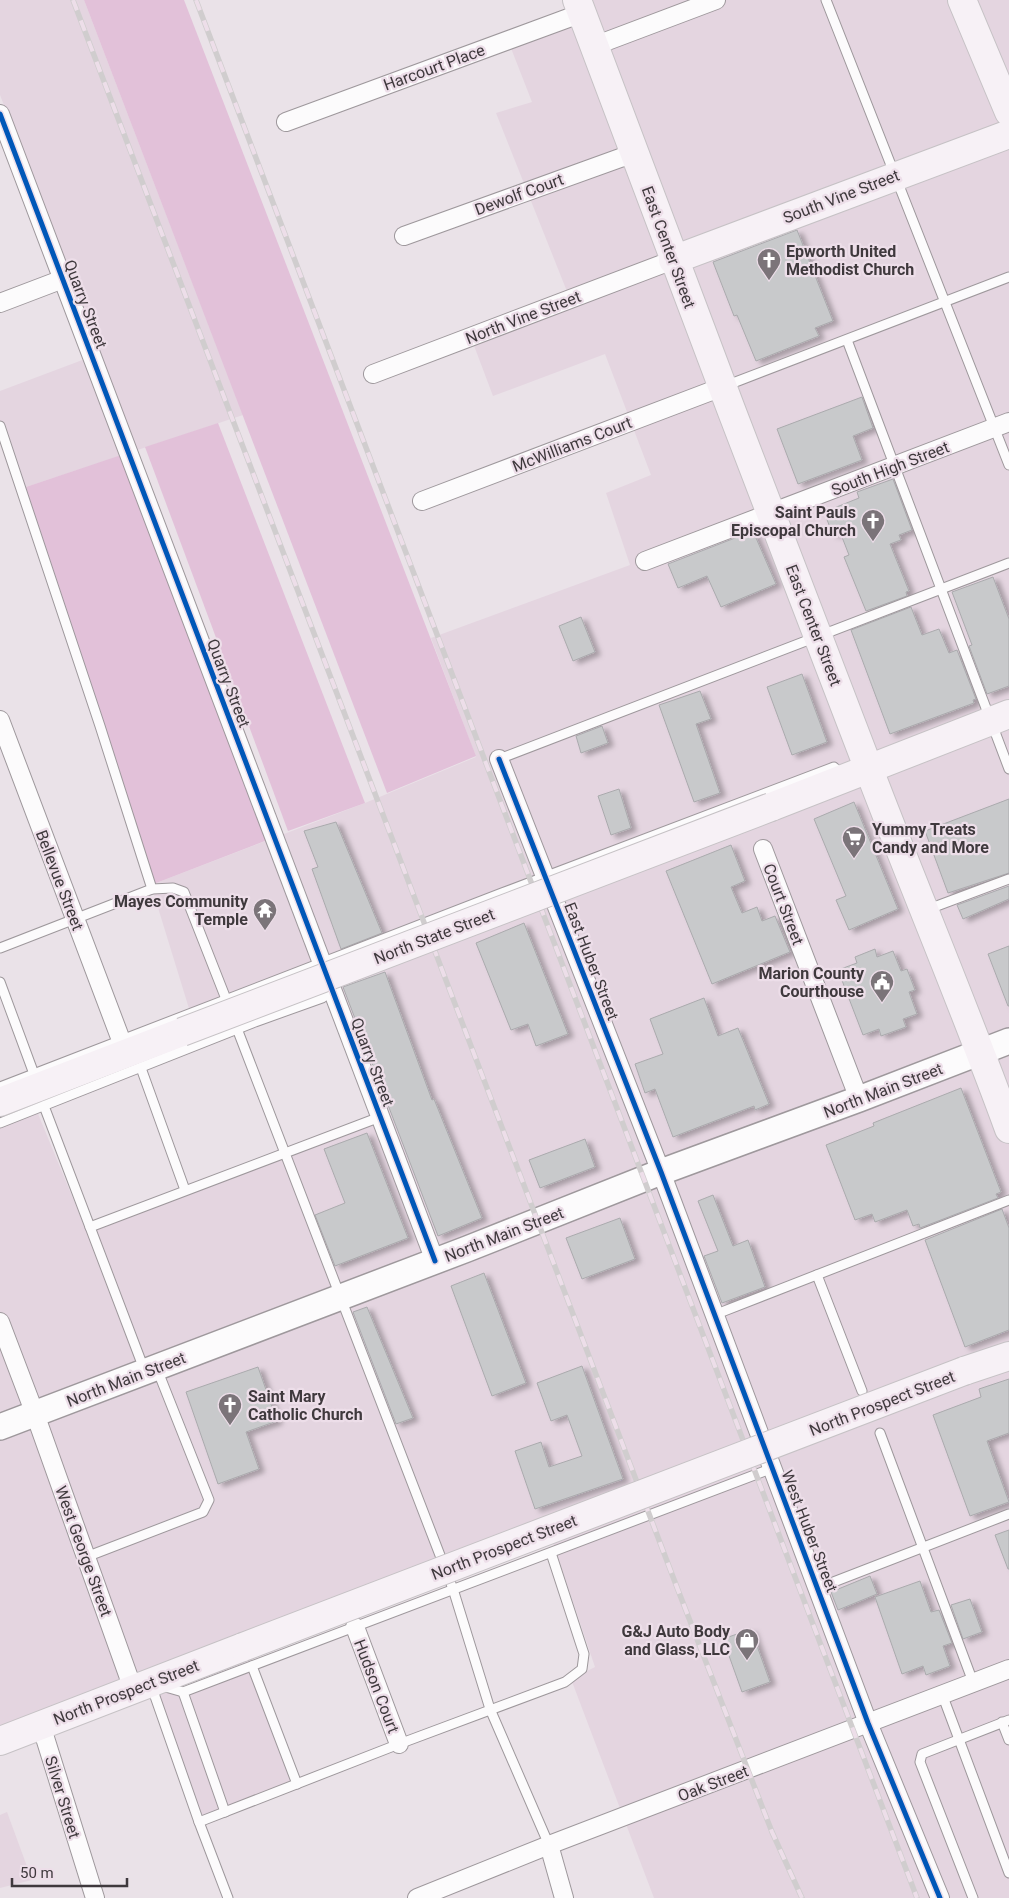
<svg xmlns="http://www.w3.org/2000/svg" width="1009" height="1898" font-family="Roboto,sans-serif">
<defs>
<filter id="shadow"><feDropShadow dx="5.5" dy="3" stdDeviation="2.5" flood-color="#0004"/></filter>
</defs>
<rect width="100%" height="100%" fill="#eae2e8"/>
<g fill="#e4d5e0">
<polygon points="0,0 84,0 243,415 17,490 0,440 0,391 101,353 0,95"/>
<polygon points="584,0 1009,0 1009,1898 654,1898 571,1679 595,1667 550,1534 249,1649 299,1786 201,1820 150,1682 0,1742 0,1102 29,1092 86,1230 386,1117 330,975 195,1028 151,885 365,803 476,757 431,638 630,565 606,493 651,475 605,354 493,396 470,335 570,299 496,113 532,102 507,38 587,9"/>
<polygon points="7,1812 32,1880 0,1888 0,1815"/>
</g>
<g fill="#e2c1d9">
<polygon points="84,0 184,0 476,756 387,793"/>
<polygon points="218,423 365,803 288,831 145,447"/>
<polygon points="130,452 270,839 151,885 17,490"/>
</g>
<g fill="#c8c9cb" stroke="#aaaaad" filter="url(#shadow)">
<polygon points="797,230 833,321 815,328 819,336 756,361 737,315 734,316 713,262"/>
<polygon points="862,397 873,428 853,436 862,460 798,484 777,429"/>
<polygon points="893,479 912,530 899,535 901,540 890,544 909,591 906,592 907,596 866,611 844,557 849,555 840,532 833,535 824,512 859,498 857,492"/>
<polygon points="753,531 776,584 721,607 707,576 678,588 668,564"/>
<polygon points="993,577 1009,619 1009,686 987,694 969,646 972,645 952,592"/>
<polygon points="911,607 922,635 939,629 949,653 957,650 976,699 973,700 974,703 890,734 851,630"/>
<polygon points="581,617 595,652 573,661 559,626"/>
<polygon points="802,674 827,742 792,755 767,687"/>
<polygon points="700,691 711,719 696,724 720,793 694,802 659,705"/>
<polygon points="602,726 608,743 581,753 576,736"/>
<polygon points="619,789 631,828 611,835 598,796"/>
<polygon points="1009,799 1009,873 948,893 925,831"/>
<polygon points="854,802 898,909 849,930 836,900 846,896 814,819"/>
<polygon points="336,822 382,933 341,949 312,869 318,867 304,831"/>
<polygon points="731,845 745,881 731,887 742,913 757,907 762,921 775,916 790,952 712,984 666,871"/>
<polygon points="1009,886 1009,899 963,919 957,905"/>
<polygon points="524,923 568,1034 536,1046 528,1024 511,1030 476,943"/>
<polygon points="1009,946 1009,1006 1008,1006 988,954"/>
<polygon points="875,949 877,957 893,951 901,971 907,969 915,990 909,992 917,1014 903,1019 906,1027 881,1036 879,1029 863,1035 838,970 857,963 855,957"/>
<polygon points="385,972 432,1100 434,1099 482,1218 438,1236 343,987"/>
<polygon points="704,998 718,1036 738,1028 769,1104 755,1110 754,1106 673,1137 655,1089 645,1093 635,1064 663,1054 650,1019"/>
<polygon points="961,1088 1001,1192 996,1194 998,1198 920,1228 919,1224 913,1226 907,1210 875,1222 872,1214 855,1220 826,1145 874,1126 873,1123"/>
<polygon points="367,1133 408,1238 335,1266 315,1215 345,1203 324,1149"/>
<polygon points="585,1139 595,1167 540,1188 529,1160"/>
<polygon points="713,1195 733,1246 748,1240 765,1287 722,1303 704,1256 718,1251 698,1201"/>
<polygon points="1002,1209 1009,1228 1009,1330 965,1347 925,1240"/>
<polygon points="620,1218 635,1259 582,1279 566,1238"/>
<polygon points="484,1273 526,1383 492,1396 451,1286"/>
<polygon points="367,1307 413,1418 396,1424 353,1312"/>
<polygon points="582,1366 623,1479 535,1509 515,1451 541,1442 549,1467 582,1456 567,1415 551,1421 537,1383"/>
<polygon points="258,1367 277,1421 246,1432 259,1469 218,1484 186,1392"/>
<polygon points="1009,1379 1009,1433 987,1441 1009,1502 970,1516 933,1415 981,1397 979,1389"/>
<polygon points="1009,1530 1009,1569 1008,1569 995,1535"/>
<polygon points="870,1576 877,1594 838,1610 831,1592"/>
<polygon points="920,1581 931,1612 939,1610 952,1643 943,1646 950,1666 926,1675 923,1666 902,1674 875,1597"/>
<polygon points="970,1599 982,1632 963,1639 951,1605"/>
<polygon points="751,1629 770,1682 742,1692 723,1639"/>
</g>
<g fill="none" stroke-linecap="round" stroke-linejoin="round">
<g stroke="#9e989c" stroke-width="11">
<g id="lane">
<polyline points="826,0 1009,465"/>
<polyline points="847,340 1009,769"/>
<polyline points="725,386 1009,277"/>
<polyline points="0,426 100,726 152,889"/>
<polyline points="499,759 1009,563"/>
<polyline points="926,910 1009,879"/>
<polyline points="0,948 152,889 173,888 184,892 228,1004"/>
<polyline points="0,982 34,1074"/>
<polyline points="236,1026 453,1589 490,1709 549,1845"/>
<polyline points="141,1068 185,1190"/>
<polyline points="0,1087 502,893 834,767 843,775"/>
<polyline points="44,1106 144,1369"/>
<polyline points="0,1123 255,1022 322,998 333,990"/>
<polyline points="90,1227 380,1117"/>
<polyline points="817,1275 862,1391"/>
<polyline points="714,1315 1009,1200"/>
<polyline points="880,1433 973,1682"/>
<polyline points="86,1557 203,1512 209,1500 157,1369"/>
<polyline points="818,1588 1009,1514"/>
<polyline points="252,1666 297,1784"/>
<polyline points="151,1685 199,1822 399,1744 565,1682 582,1669 584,1654 551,1553"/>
<polyline points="162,1686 183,1692 773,1468"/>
<polyline points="183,1692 225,1812"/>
<polyline points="942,1694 1009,1873"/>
<polyline points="1002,1722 1009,1740"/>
<polyline points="199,1822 228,1898"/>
<polyline points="973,1898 920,1762 922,1754 1009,1720"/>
</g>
</g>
<g stroke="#9e989c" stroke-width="20">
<g id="street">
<polyline points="594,46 716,0"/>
<polyline points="0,114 435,1261"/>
<polyline points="286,122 582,13"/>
<polyline points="404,236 634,153"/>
<polyline points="0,303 63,279"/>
<polyline points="373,374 673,260"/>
<polyline points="422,501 722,387"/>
<polyline points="645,561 1009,422"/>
<polyline points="0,720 121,1040"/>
<polyline points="499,759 661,1172 868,1723 940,1898"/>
<polyline points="763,849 859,1099"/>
<polyline points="0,1322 35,1414 133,1689"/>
<polyline points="355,1627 399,1744"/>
<polyline points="41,1725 95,1898"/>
<polyline points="549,1845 564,1898"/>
<polyline points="417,1898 549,1845 1009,1669"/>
</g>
</g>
<g stroke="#9e989c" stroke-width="28">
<polyline id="secondary" points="0,1427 467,1249 661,1172 859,1099 1009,1041"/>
</g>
<g stroke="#c6c2c5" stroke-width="30">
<g id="primary">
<path d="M577,0C672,256 770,512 868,767C914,888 965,1008 1009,1129"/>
<polyline points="962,0 1009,112"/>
<polyline points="673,260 1009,134"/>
<polyline points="771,807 1009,714"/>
<polyline points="0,1102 182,1032"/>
<polyline points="964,1371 1009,1356"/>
<polyline points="0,1741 243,1647"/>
</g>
</g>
<use href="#lane" stroke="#fcfbfc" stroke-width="9"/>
<use href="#street" stroke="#fcfbfc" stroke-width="18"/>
<use href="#secondary" stroke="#fcfbfc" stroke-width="25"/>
<use href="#primary" stroke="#f7f1f6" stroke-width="28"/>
<g stroke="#d0cdce" stroke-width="5.5">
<g id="rail">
<polyline points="73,0 678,1590 772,1832 802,1898"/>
<polyline points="196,0 917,1898"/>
</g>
</g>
<use href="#rail" stroke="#eddee9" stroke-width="4" stroke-dasharray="11" stroke-linecap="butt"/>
<g stroke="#c6c2c5" stroke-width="30" stroke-linecap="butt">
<g id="primary-bridge">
<polyline points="182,1032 771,807"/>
<polyline points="243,1647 964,1371"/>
</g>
</g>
<use href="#primary-bridge" stroke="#f7f1f6" stroke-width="28"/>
<g stroke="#eddee9" stroke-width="8">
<g id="cycleway">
<polyline points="0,114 435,1261"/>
<polyline points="499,759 661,1172 868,1723 940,1898"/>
</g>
</g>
<use href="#cycleway" stroke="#0057b8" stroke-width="5"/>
</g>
<defs>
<g id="church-pin" transform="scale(1.25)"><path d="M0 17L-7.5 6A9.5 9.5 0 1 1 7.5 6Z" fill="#7b7479" stroke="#eddee9"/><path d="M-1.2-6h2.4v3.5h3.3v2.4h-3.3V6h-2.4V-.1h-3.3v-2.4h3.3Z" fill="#fff"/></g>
<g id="supermarket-pin" transform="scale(1.25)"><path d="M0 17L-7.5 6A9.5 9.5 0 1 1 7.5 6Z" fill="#7b7479" stroke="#eddee9"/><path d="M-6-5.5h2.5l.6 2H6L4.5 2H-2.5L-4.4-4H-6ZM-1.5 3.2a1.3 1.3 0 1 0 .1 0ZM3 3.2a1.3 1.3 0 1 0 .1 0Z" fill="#fff"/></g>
<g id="temple-pin" transform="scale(1.25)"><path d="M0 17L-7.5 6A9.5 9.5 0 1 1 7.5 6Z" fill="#7b7479" stroke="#eddee9"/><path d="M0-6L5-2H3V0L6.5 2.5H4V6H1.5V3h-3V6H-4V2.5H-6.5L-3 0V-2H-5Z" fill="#fff"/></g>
<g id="civic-pin" transform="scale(1.25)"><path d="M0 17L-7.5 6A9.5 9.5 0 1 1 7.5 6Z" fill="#7b7479" stroke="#eddee9"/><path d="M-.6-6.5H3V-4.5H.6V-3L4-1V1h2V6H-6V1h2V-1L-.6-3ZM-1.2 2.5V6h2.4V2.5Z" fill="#fff"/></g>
<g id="shop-pin" transform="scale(1.25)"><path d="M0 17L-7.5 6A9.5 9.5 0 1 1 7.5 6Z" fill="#7b7479" stroke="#eddee9"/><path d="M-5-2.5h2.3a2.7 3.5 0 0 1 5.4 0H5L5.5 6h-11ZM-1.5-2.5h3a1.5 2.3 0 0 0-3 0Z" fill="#fff"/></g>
</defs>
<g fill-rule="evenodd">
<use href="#church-pin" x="769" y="260"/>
<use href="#church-pin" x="873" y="521"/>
<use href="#supermarket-pin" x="854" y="838"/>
<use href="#temple-pin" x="265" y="910"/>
<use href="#civic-pin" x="882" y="982"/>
<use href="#church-pin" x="230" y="1405"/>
<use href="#shop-pin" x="747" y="1640"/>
</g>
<g text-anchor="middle" stroke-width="4.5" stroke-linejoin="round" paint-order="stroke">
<g font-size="16" fill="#3f393d" stroke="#eddee9">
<text transform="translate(434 67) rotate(-20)" y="6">Harcourt Place</text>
<text transform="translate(519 194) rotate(-20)" y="6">Dewolf Court</text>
<text transform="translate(841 196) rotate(-21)" y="6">South Vine Street</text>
<text transform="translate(669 247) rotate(70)" y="6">East Center Street</text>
<text transform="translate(86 304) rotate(69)" y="6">Quarry Street</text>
<text transform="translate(523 317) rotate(-21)" y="6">North Vine Street</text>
<text transform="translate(572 444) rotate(-21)" y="6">McWilliams Court</text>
<text transform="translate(890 468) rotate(-21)" y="6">South High Street</text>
<text transform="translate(814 625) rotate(69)" y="6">East Center Street</text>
<text transform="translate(229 683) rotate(69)" y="6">Quarry Street</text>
<text transform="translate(60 880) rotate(69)" y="6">Bellevue Street</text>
<text transform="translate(784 904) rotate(69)" y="6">Court Street</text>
<text transform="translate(434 936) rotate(-21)" y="6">North State Street</text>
<text transform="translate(592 961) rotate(69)" y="6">East Huber Street</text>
<text transform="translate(373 1062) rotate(69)" y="6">Quarry Street</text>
<text transform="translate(883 1090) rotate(-21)" y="6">North Main Street</text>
<text transform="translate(504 1234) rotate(-21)" y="6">North Main Street</text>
<text transform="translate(126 1379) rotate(-21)" y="6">North Main Street</text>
<text transform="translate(882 1403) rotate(-21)" y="6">North Prospect Street</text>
<text transform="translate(810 1531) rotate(69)" y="6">West Huber Street</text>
<text transform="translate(504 1547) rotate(-21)" y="6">North Prospect Street</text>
<text transform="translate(84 1551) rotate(70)" y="6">West George Street</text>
<text transform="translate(377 1686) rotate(69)" y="6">Hudson Court</text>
<text transform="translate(126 1692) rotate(-21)" y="6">North Prospect Street</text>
<text transform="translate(713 1783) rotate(-21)" y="6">Oak Street</text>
<text transform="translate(63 1797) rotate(73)" y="6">Silver Street</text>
</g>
<g font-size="16" font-weight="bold" fill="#3f393d" stroke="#eddee9" text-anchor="end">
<text x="786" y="257" text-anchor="start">Epworth United<tspan x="786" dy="18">Methodist Church</tspan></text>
<text x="856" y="518">Saint Pauls<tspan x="856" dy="18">Episcopal Church</tspan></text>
<text x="872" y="835" text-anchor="start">Yummy Treats<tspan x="872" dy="18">Candy and More</tspan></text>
<text x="248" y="907">Mayes Community<tspan x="248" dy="18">Temple</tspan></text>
<text x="864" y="979">Marion County<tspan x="864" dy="18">Courthouse</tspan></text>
<text x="248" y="1402" text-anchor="start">Saint Mary<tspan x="248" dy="18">Catholic Church</tspan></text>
<text x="730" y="1637">G&amp;J Auto Body<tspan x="730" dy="18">and Glass, LLC</tspan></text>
</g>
</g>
<path d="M12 1878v8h115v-8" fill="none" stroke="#3f393d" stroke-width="2.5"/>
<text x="20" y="1878" font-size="15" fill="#3f393d" stroke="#eddee9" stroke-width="4" paint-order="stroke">50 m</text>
</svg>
